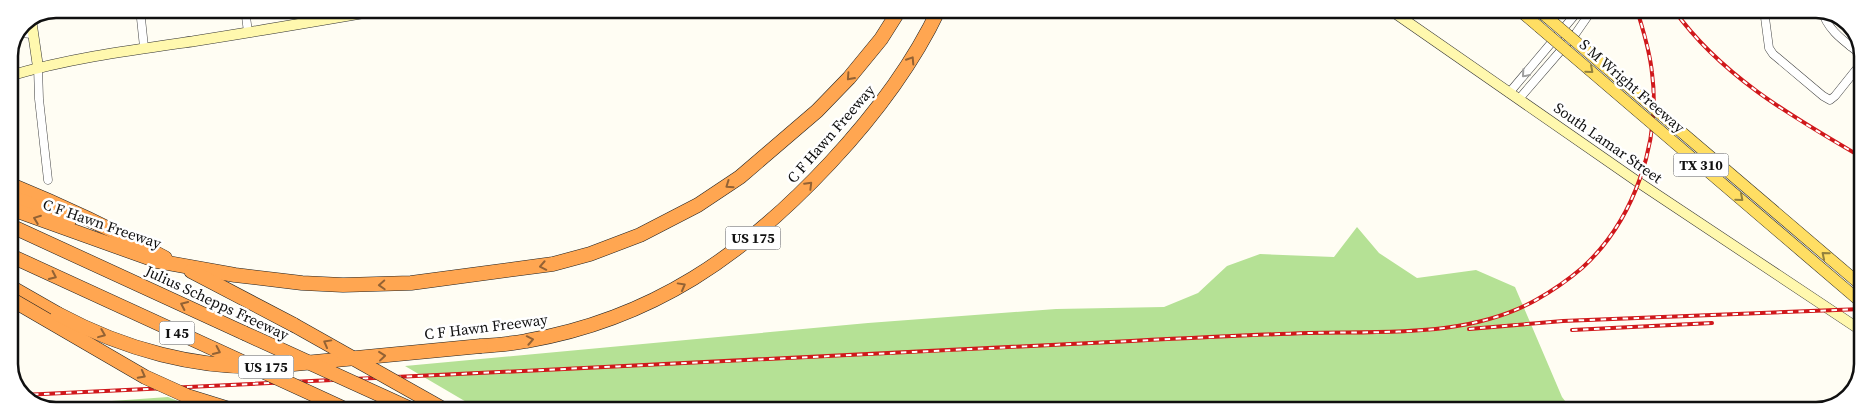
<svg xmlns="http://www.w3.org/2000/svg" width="1872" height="419" font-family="'Source Serif 4',serif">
<rect width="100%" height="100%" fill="#fffdf3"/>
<g fill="#b5e195">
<polygon points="1357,227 1379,253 1417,278 1476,270 1515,287 1562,397 1572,410 480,410 405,366 868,323 1056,309 1164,307 1198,293 1227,266 1260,254 1334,257"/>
<polygon points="168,397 198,409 46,409 41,406"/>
</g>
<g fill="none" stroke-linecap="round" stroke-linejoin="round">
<g stroke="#434343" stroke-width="9">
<g id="street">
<polyline points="140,9 144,47"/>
<polyline points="245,9 248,32"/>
<polyline points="1764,10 1769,48 1773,54 1823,96 1830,100 1835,96 1863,61"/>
<path d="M1822,10C1827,31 1847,43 1863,56"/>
<polyline points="18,33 33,34"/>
<polyline points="1850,46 1857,37"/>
<polyline points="38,67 39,99 48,180"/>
<polyline points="1509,93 1579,10"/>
<polyline points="1519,99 1576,33 1592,10"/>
</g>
</g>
<g stroke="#323232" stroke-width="11">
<g id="secondary">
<polyline points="1389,9 1638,182 1862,331"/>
<polyline points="31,19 38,67"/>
<path d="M9,76C70,58 132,50 195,41C259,31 323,20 387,9"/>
</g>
</g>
<g stroke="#212121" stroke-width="12">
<g id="primary">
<polyline points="1519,10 1539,27"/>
<polyline points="1538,10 1548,18"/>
</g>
</g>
<g stroke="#212121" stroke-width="15">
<g id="highway">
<path d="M9,184C63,206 114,230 165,258"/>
<polyline points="9,196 70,219"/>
<polyline points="9,208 157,261 235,275 302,283 343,285 411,283 553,264 590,254 640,235 698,205 740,177 817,111 849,78 881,39 900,9"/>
<polyline points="9,225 244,333"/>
<polyline points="191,271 294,325"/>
<polyline points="9,286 58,314"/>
<path d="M481,346C496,345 511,344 526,341C653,319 744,255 830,163C873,117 912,66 939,9"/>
</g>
</g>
<use href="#street" stroke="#fff" stroke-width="8"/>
<use href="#secondary" stroke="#fff8ae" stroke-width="10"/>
<use href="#primary" stroke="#ffde63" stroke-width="11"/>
<use href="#highway" stroke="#ffa651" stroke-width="14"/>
<g stroke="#d0181b" stroke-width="4">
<g id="rail">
<path d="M1674,10C1722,77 1793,117 1863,158"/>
<polyline points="1469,329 1563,321 1862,309"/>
<polyline points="1572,330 1712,323"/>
<path d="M22,395C392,377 761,360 1131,341C1190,338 1249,335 1308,333C1383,331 1468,338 1536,300C1552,291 1568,280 1582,268C1634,221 1661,142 1652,73C1650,51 1643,30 1637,10"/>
</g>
</g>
<use href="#rail" stroke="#fff" stroke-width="2" stroke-dasharray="5.5" stroke-linecap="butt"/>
<g stroke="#212121" stroke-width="12" stroke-linecap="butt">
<g id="primary-bridge">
<polyline points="1548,18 1862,286"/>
<polyline points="1539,27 1862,303"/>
</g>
</g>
<g stroke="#212121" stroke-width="15" stroke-linecap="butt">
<g id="highway-bridge">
<polyline points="9,255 345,409"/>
<polyline points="9,298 145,377 187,396 229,409"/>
<path d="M58,314C123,349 198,370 273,366L481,346"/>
<polyline points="294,325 445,410"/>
<polyline points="244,333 411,409"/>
</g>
</g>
<use href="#primary-bridge" stroke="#ffde63" stroke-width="11"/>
<use href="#highway-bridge" stroke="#ffa651" stroke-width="14"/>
</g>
<defs><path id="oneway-chevron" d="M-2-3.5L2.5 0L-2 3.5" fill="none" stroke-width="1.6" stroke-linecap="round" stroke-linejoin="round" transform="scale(1.25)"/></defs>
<g stroke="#936234">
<use href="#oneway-chevron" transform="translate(911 60) rotate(-57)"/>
<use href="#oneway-chevron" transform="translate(850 77) rotate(132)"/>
<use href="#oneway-chevron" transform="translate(729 185) rotate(145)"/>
<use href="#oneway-chevron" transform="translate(809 185) rotate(-45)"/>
<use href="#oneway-chevron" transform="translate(37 219) rotate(-159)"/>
<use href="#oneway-chevron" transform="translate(543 266) rotate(169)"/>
<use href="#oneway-chevron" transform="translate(53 276) rotate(25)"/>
<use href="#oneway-chevron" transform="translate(382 285) rotate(177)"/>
<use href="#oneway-chevron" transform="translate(682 286) rotate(-29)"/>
<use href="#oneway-chevron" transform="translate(184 305) rotate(-155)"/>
<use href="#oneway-chevron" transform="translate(102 334) rotate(22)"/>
<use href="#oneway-chevron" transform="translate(530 340) rotate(-11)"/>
<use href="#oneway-chevron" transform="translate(327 343) rotate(-151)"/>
<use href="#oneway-chevron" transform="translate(217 351) rotate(25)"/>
<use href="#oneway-chevron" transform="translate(382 356) rotate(-6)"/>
<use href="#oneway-chevron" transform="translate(142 375) rotate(28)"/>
</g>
<g stroke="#93813e">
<use href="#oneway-chevron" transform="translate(1590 70) rotate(41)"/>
<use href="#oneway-chevron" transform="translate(1740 198) rotate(41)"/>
<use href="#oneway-chevron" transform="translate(1825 255) rotate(-140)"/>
</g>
<use stroke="#9f9f9f" href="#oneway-chevron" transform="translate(1525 74) rotate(131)"/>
<g text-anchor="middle" stroke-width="5" stroke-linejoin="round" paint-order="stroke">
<g fill="#fff" stroke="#585858" stroke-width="1">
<rect x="1673.5" y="153.5" width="55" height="23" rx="4"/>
<rect x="725.5" y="226.5" width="55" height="23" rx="4"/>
<rect x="159.5" y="321.5" width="35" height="23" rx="4"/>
<rect x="238.5" y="355.5" width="55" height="23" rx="4"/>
</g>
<g font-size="14" font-weight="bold" fill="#101010">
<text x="1701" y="170">TX 310</text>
<text x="753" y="243">US 175</text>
<text x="177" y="338">I 45</text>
<text x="266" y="372">US 175</text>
</g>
<g font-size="15" fill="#101010" stroke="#fff">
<text transform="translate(1632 86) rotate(41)" y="5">S M Wright Freeway</text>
<text transform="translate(831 134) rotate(-49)" y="5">C F Hawn Freeway</text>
<text transform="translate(1608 143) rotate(35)" y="5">South Lamar Street</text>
<text transform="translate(102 224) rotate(19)" y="5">C F Hawn Freeway</text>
<text transform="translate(217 303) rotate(25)" y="5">Julius Schepps Freeway</text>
<text transform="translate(486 327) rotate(-7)" y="5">C F Hawn Freeway</text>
</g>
</g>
<path d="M0 0H1872V419H0ZM56 18H1816A38 38 0 0 1 1854 56V364A38 38 0 0 1 1816 402H56A38 38 0 0 1 18 364V56A38 38 0 0 1 56 18Z" fill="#fff" fill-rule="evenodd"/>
<path fill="none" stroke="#101010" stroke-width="2.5" d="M56 18H1816A38 38 0 0 1 1854 56V364A38 38 0 0 1 1816 402H56A38 38 0 0 1 18 364V56A38 38 0 0 1 56 18Z"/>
</svg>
